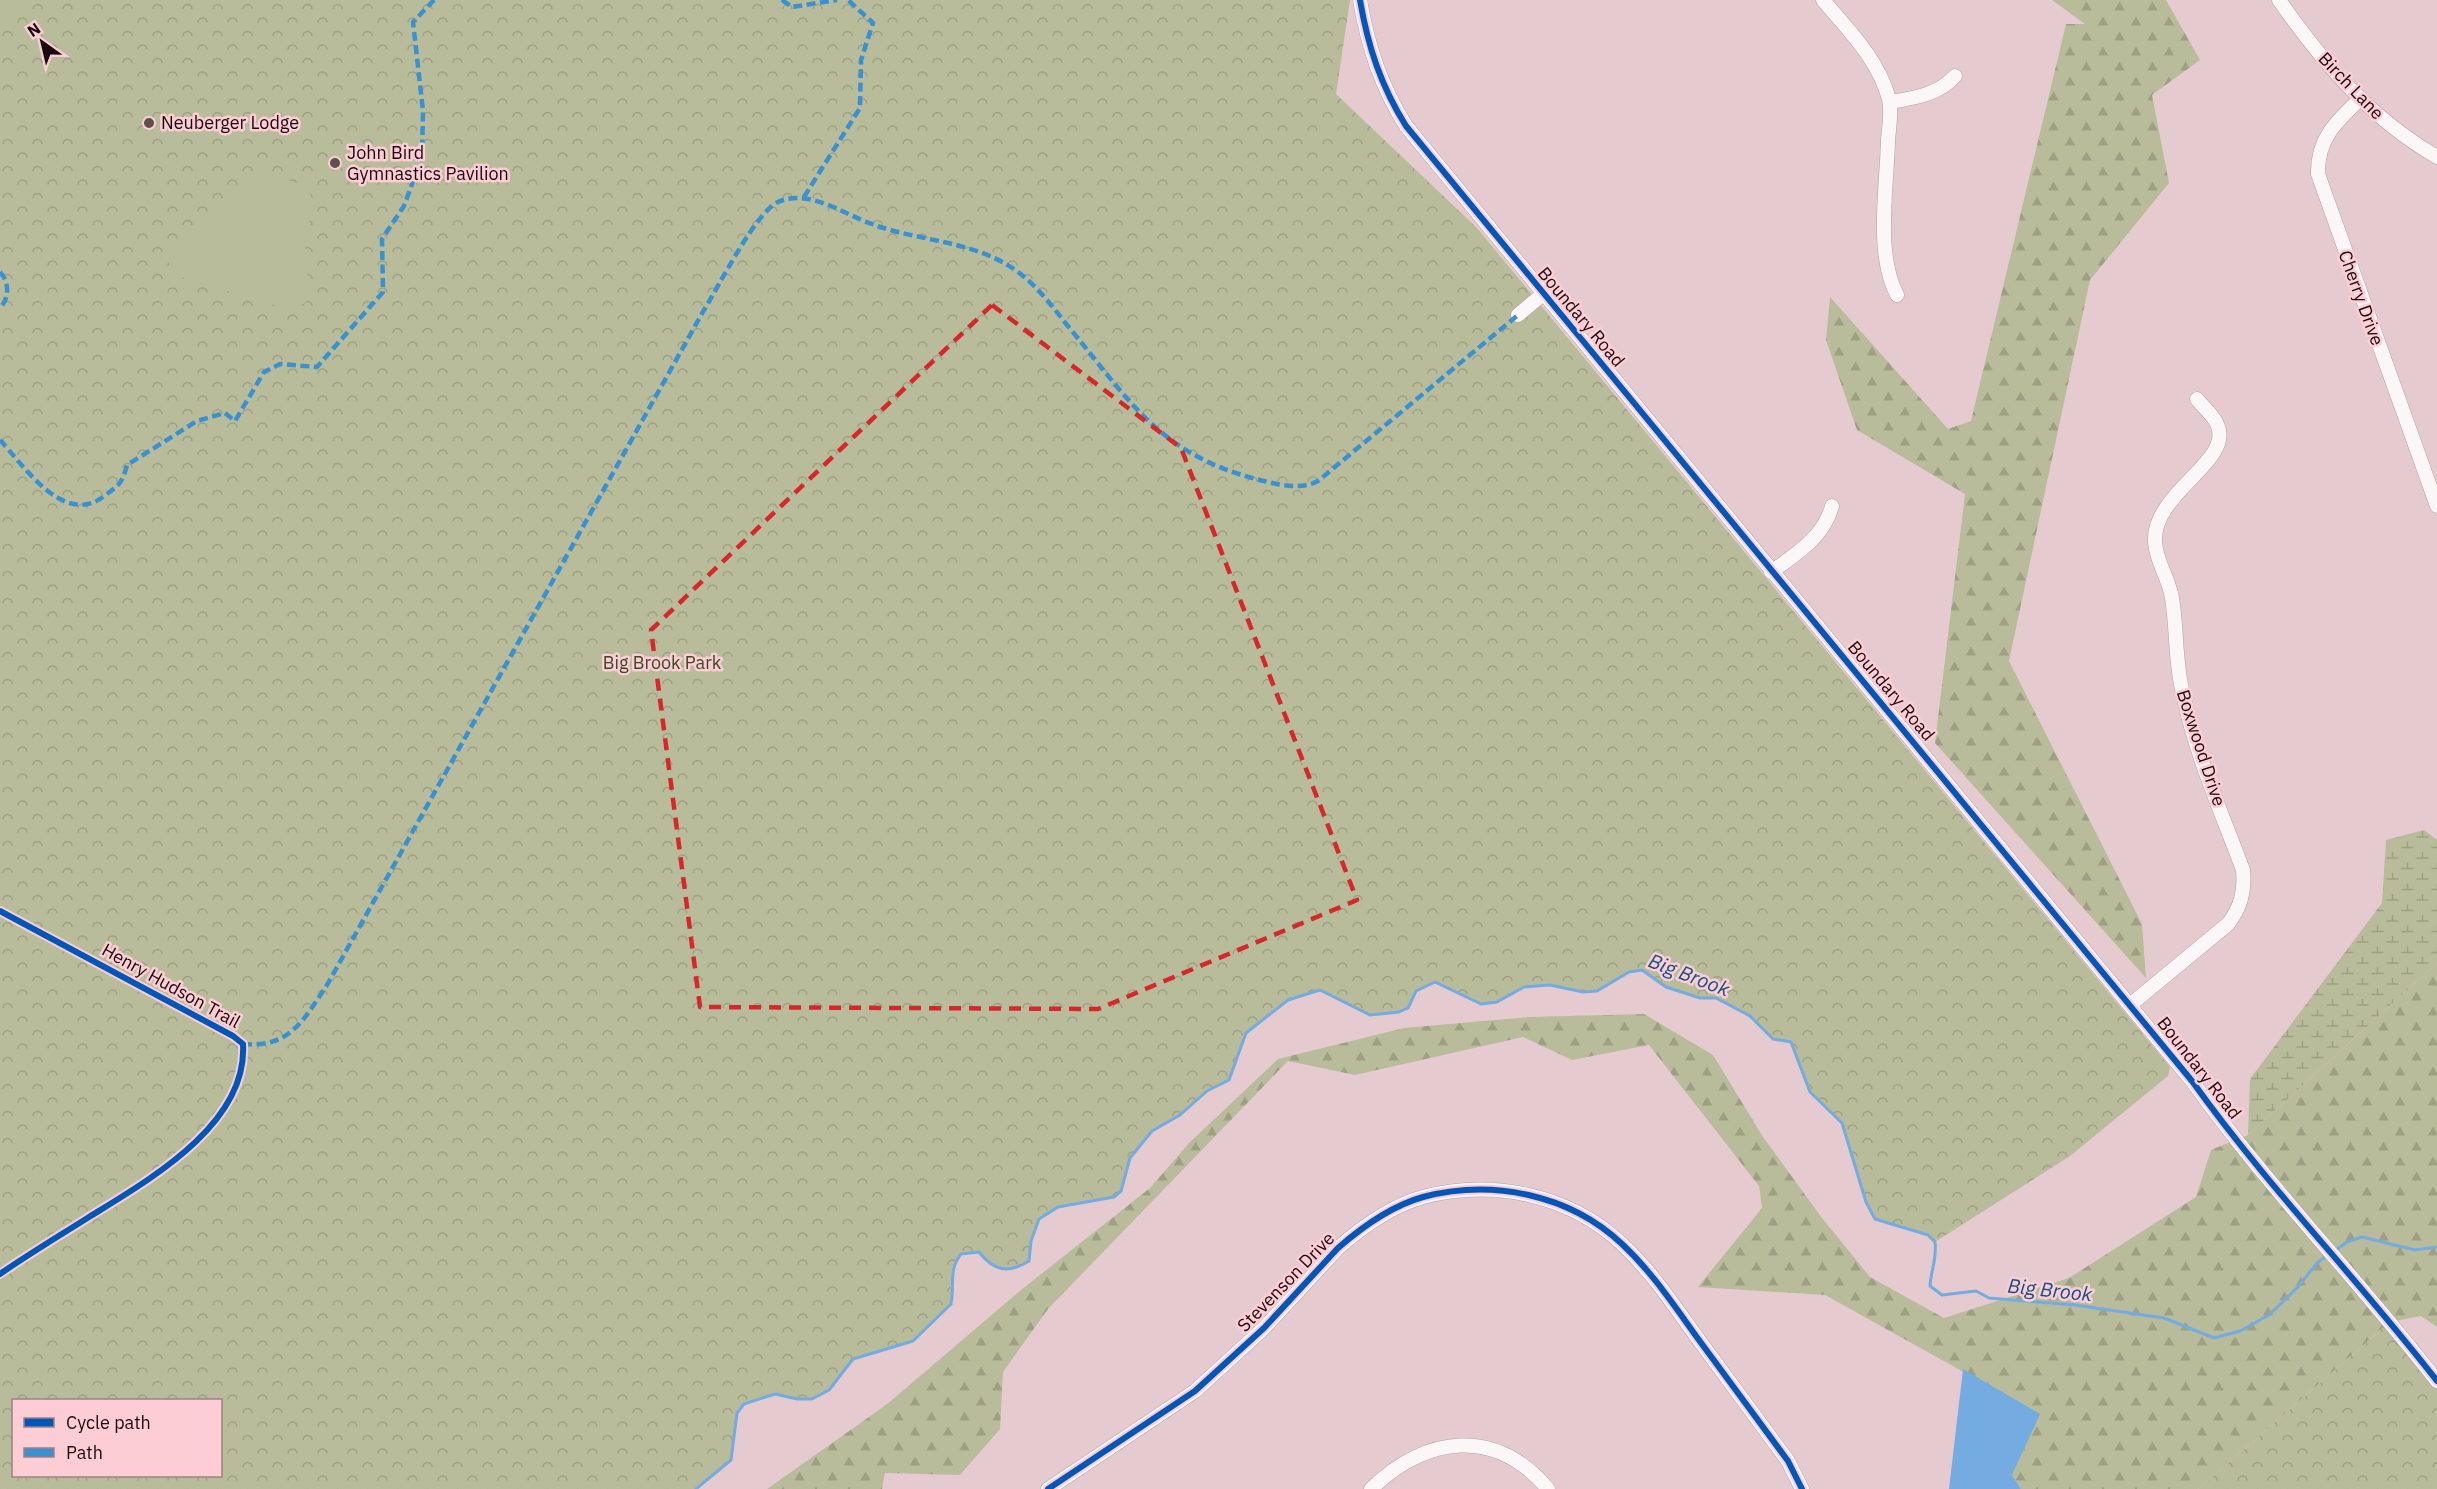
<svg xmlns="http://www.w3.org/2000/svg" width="2437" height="1489" font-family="'IBM Plex Sans',sans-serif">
<defs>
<pattern id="forest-firs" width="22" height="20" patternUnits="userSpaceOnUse" patternTransform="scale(1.5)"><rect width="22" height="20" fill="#b8bc9a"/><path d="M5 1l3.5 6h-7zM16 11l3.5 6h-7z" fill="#9ea084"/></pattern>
<pattern id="wetland-marsh" width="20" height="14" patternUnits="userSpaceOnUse" patternTransform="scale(1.5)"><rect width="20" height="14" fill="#b8bc9a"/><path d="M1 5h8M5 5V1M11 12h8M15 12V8" fill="none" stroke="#9ea084"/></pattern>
<pattern id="park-crowns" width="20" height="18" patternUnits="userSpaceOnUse" patternTransform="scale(1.5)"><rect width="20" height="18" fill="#b8bc9a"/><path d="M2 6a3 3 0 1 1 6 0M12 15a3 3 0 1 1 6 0" fill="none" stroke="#9ea084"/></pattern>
</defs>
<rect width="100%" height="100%" fill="#e5cbcf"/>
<g fill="url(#forest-firs)">
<polygon points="2052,0 2166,0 2200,60 2152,95 2169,183 2090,280 2009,661 2142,924 2146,978 1935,743 1965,494 1857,430 1826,340 1830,297 1948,429 1971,421 2066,24 2085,24"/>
<polygon points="2437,963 2437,1327 2421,1316 2390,1322 2198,1489 2021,1489 2012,1475 2039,1414 1825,1295 1698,1287 1762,1208 1759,1186 1649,1045 1572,1060 1523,1037 1355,1075 1288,1061 1048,1309 1003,1372 1000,1429 960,1475 885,1473 882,1489 767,1489 886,1405 1021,1290 1150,1188 1189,1143 1278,1059 1404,1028 1529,1017 1644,1014 1713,1055 1763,1137 1822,1218 1870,1277 1944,1318 2069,1278 2196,1197 2211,1150 2248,1135"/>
</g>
<polygon fill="url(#wetland-marsh)" points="2424,830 2437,840 2437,963 2248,1135 2250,1079 2382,903 2386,840"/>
<g fill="url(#park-crowns)" fill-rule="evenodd">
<path d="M0,0H1350L1336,94L1477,228L2170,1067L2168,1076L2070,1156L1935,1242L1928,1235L1875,1219L1866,1202L1842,1123L1810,1092L1791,1042L1773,1039L1750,1016L1716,999L1700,998L1666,987L1642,970L1629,972L1597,991L1583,992L1550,985L1524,987L1497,1002L1481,1004L1435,982L1416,991L1408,1008L1399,1012L1370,1015L1320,990L1288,1000L1246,1033L1229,1080L1206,1091L1180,1115L1152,1131L1130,1158L1121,1191L1114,1197L1058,1207L1039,1219L1031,1241L1029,1261C1008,1274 994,1271 979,1252L961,1254C948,1270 955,1285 951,1304L913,1341L853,1359L829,1390L812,1399H797L775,1394L744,1404L737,1413L731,1460L696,1489H0ZM14,1400H220V1476H14Z"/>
<polygon points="2390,1322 2437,1384 2437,1489 2198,1489"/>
</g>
<g fill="#b8bc9a">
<polygon points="0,0 43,0 28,9 8,29 0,21"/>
<path d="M265,176L300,183L310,193L314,205L306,233L305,268L312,287L306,302L296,309L255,302L220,288L196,285L174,272L168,262C180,225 227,205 254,180Z"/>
</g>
<polygon fill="#74abe1" points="1963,1369 2040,1414 2012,1475 2021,1489 1949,1489"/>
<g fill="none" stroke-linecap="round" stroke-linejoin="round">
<g stroke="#74abe1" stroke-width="3">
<polyline points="2333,1252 2347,1242 2362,1237 2415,1250 2437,1247"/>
<path d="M696,1489L731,1460L737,1413L744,1404L775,1394L797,1399H812L829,1390L853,1359L913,1341L951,1304C955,1285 948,1270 961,1254L979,1252C994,1271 1008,1274 1029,1261L1031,1241L1039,1219L1058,1207L1114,1197L1121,1191L1130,1158L1152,1131L1180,1115L1207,1091L1229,1080L1246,1033L1288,1000L1320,990L1370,1015L1399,1012L1408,1008L1416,991L1435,982L1481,1004L1497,1002L1524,987L1550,985L1583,992L1597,991L1629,972L1642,970L1666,987L1700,998H1716L1750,1016L1773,1039L1791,1042L1810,1092L1842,1123L1866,1202L1875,1219L1928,1235L1935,1242C1937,1259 1931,1270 1930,1286L1942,1295L1976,1291L1989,1298L2075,1305L2164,1318L2214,1338L2240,1331L2269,1315L2297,1288L2317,1263L2328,1255"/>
</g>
<g stroke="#b4a0a4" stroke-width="15">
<g id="minor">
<path d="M1360,0C1368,47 1381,86 1406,126L2192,1081C2267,1186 2358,1279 2437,1381"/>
<path d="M1823,0C1849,31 1878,59 1889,99C1892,111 1889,128 1888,140C1887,187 1875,253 1897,295"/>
<path d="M2279,0C2323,63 2370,118 2437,157"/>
<path d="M2359,100C2336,122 2317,139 2318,174L2437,506"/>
<path d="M1890,102C1914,98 1938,95 1955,76"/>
<polyline points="1518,315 1543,294"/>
<path d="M1771,572C1796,554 1824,537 1832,506"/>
<path d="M2130,1005L2228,924C2241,907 2245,891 2243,870C2221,811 2194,751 2182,689C2175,659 2177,628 2172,598C2169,578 2156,562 2155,542C2152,492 2235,461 2217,424C2213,415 2203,407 2197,399"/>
<path d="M1048,1489L1195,1391L1264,1328L1338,1248C1362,1227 1391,1206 1423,1197C1492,1179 1569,1194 1622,1244C1651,1271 1673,1304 1696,1336C1727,1378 1757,1419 1788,1461L1802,1489"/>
<path d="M1371,1489C1426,1436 1495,1426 1548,1489"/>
</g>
</g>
<use href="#minor" stroke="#fbf7f8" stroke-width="14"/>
<g stroke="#3991d2" stroke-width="4.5" stroke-dasharray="9 4.5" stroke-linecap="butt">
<polyline points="782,0 792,7 837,0"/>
<polyline points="804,197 860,108 861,60 873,23 848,0"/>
<path d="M0,272C9,281 10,298 0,308"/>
<path d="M0,440C24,466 63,526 103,497C119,485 122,484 127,465L197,421L225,413L235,421L264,372L280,364L317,367L383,292L382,239L404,206L422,157L423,111L413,22L434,0"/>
<path d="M243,1044C290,1048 303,1021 327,985L704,310C719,286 755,213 778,202C809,188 843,214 872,224C920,242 975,240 1018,272C1037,286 1052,306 1067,325C1128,398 1157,453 1256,479C1276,484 1299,491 1318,481L1518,315"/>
</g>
<g stroke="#fdcdd5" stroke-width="10">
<g id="cycleway">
<path d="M1360,0C1368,47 1381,86 1406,126L2192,1081C2267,1186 2358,1279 2437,1381"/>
<path d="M0,911L233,1036L243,1044C248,1125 147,1181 89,1217C59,1236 29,1254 0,1274"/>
<path d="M1048,1489L1195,1391L1264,1328L1338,1248C1362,1227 1391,1206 1423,1197C1492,1179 1569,1194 1622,1244C1651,1271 1673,1304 1696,1336C1727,1378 1757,1419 1788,1461L1802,1489"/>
</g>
</g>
<use href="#cycleway" stroke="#0057b8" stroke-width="6"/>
</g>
<path fill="none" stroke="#d62828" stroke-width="4.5" stroke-dasharray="12 8" stroke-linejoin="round" d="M992,305L1181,448L1357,900L1098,1009L700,1007L651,630Z"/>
<g fill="#614e51" stroke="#fdcdd5" stroke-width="2">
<circle cx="149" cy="123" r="6"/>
<circle cx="335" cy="163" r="6"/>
</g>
<g text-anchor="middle" stroke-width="5" stroke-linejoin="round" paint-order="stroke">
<g font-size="18" fill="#1a0a0d" stroke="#fdcdd5">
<text transform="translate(2351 86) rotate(46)" y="6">Birch Lane</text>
<text transform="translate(2361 298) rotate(70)" y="6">Cherry Drive</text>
<text transform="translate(1581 317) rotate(50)" y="6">Boundary Road</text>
<text transform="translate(1891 691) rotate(50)" y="6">Boundary Road</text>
<text transform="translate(2201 748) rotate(72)" y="6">Boxwood Drive</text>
<text transform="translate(171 986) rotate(29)" y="6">Henry Hudson Trail</text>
<text transform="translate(2199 1068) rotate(52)" y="6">Boundary Road</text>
<text transform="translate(1286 1282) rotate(-46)" y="6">Stevenson Drive</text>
</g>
<g font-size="18" fill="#1a0a0d" stroke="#fdcdd5" text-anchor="start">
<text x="161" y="129">Neuberger Lodge</text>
<text x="347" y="159">John Bird<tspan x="347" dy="21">Gymnastics Pavilion</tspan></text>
</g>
<g font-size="18" fill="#38491f" stroke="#fdcdd5">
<text x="662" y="669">Big Brook Park</text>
</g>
<g font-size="20" font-style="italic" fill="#105082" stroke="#fdcdd5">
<text transform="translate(1689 975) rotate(21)" y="7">Big Brook</text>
<text transform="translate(2050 1290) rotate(6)" y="7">Big Brook</text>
</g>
</g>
<rect x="12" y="1399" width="210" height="78" fill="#fdcdd5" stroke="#a27f85" stroke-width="1.5"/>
<rect x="24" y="1418" width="30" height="9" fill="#0057b8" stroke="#a27f85" stroke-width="1.5"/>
<text x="66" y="1429" font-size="18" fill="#1a0a0d">Cycle path</text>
<rect x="24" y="1448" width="30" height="9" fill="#3991d2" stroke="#a27f85" stroke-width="1.5"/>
<text x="66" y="1459" font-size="18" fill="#1a0a0d">Path</text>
<g transform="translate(42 42) rotate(326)" stroke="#fdcdd5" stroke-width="4.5" paint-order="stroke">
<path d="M0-4.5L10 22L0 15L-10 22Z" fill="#1a0a0d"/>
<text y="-9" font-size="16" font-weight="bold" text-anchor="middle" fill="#1a0a0d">N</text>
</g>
</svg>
